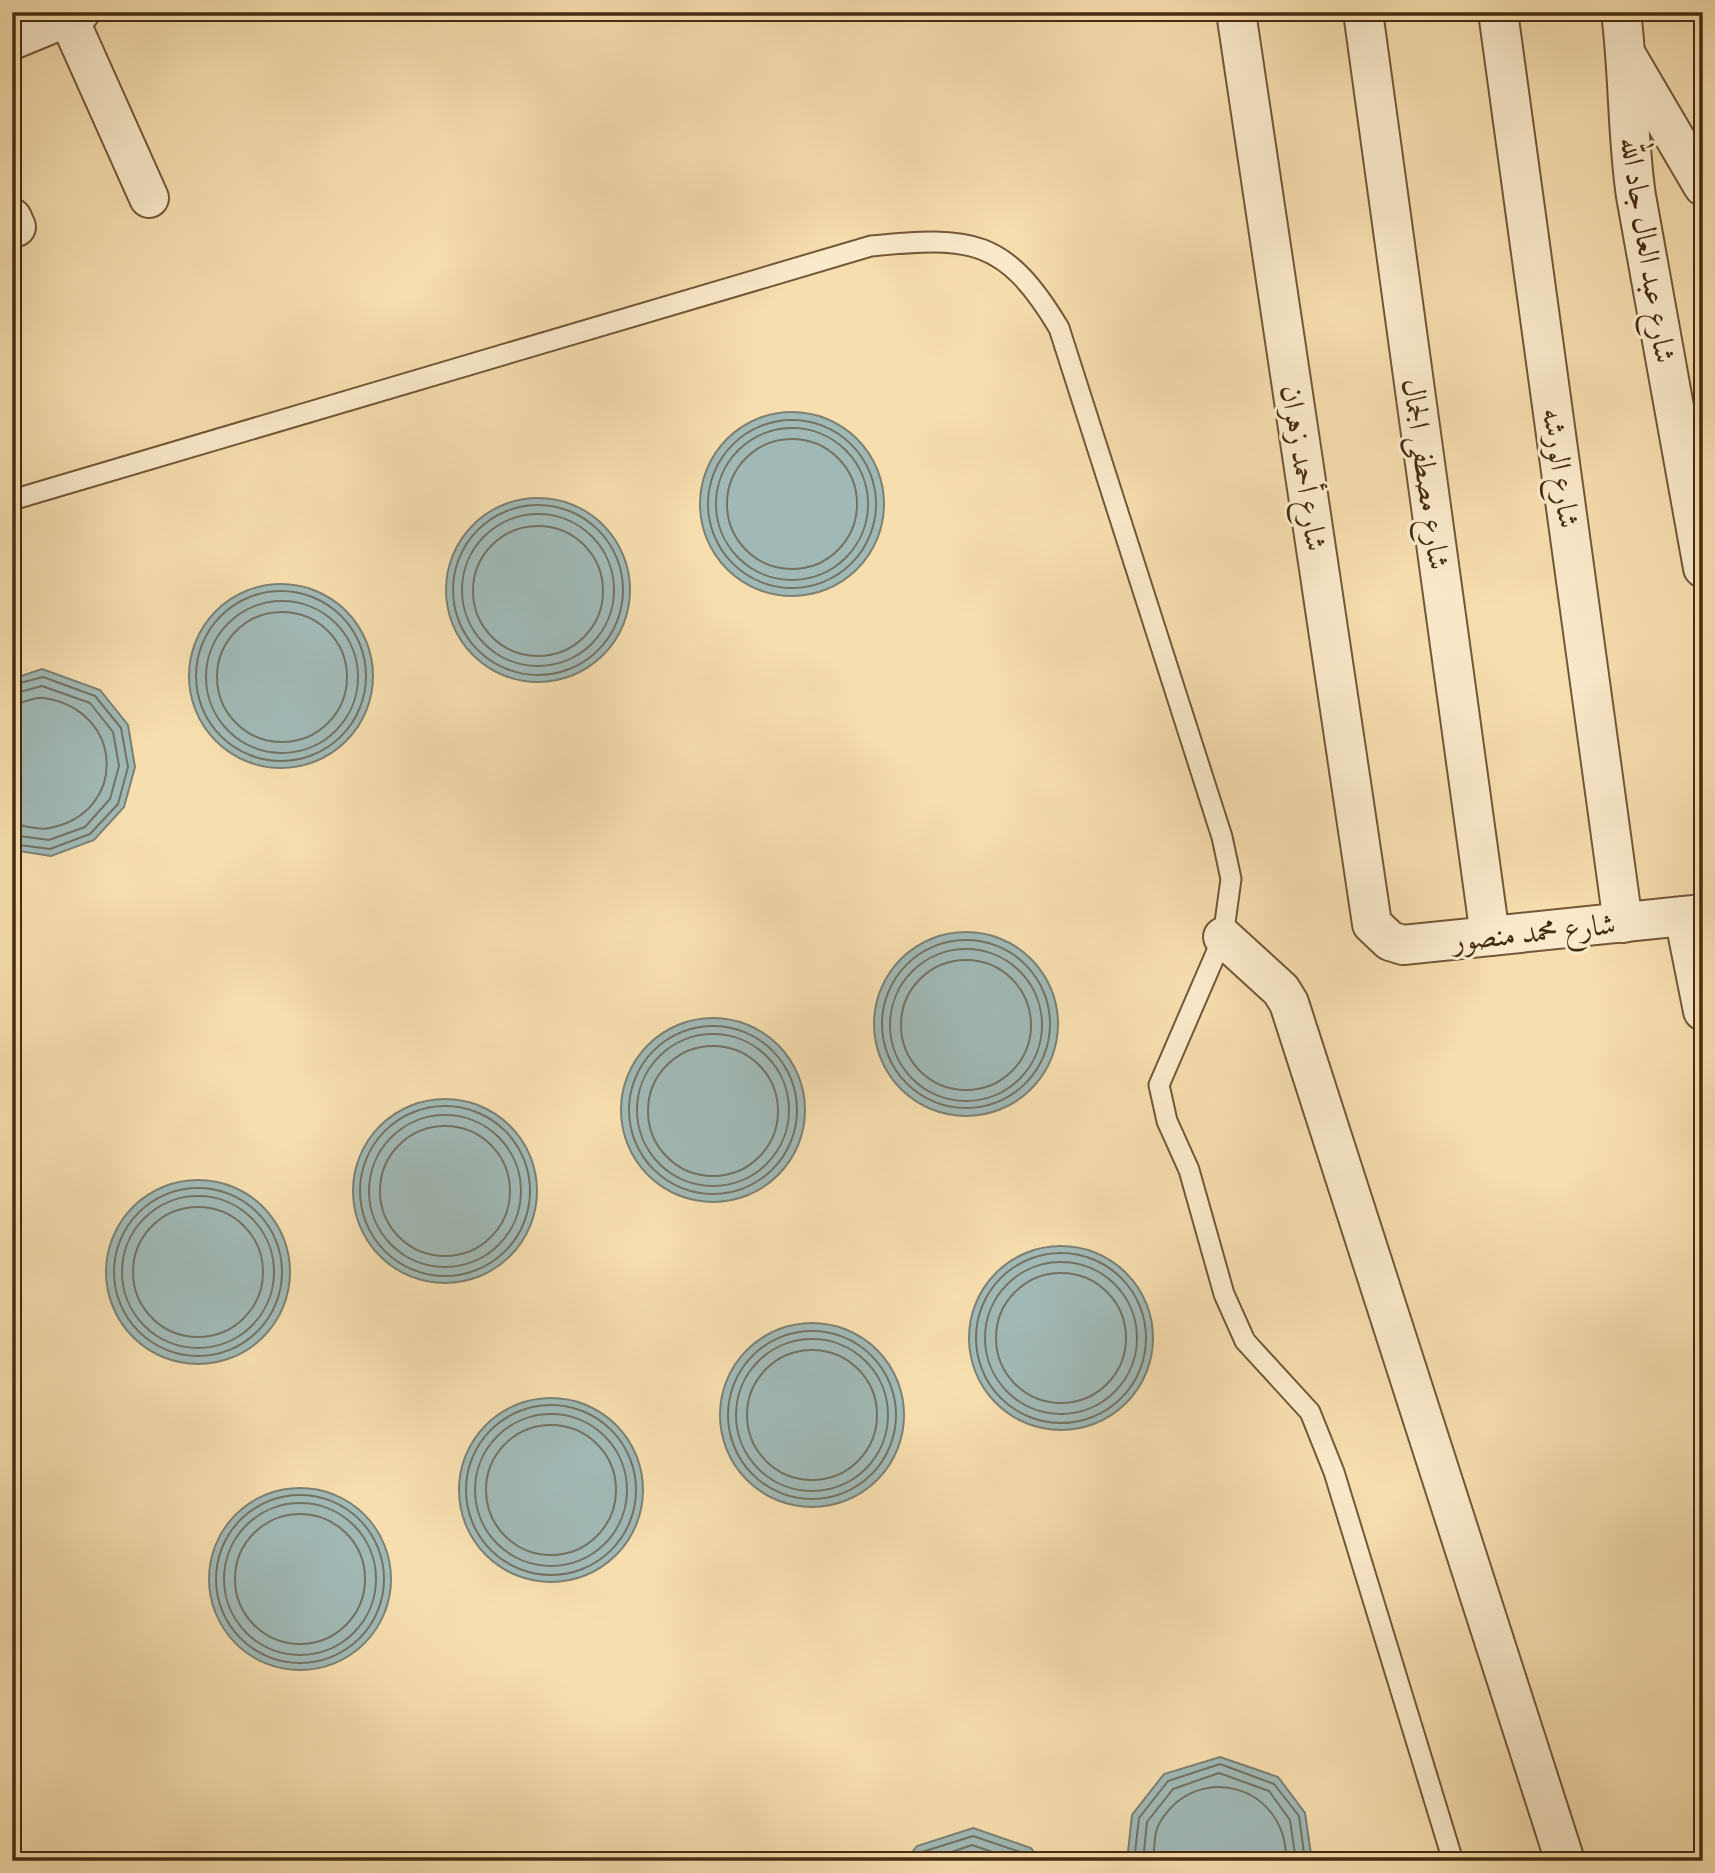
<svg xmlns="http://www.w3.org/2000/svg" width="1715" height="1873" font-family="'IM FELL DW Pica',Amiri,serif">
<rect width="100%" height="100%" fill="#f7deaf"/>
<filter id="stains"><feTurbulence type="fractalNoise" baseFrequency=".00286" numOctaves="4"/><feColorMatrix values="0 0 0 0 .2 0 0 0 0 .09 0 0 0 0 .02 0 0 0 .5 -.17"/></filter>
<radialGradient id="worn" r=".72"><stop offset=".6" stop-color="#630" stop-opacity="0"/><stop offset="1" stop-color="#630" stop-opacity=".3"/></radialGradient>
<g fill="#a1b9b6" stroke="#7c8174" stroke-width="2">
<circle cx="792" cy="504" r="92"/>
<circle cx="538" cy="590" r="92"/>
<circle cx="281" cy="676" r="92"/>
<polygon points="42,669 100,690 128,725 135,767 124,807 94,840 51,856 12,850 12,679"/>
<circle cx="966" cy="1024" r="92"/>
<circle cx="713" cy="1110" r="92"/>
<circle cx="445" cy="1191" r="92"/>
<circle cx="198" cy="1272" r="92"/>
<circle cx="1061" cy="1338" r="92"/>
<circle cx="812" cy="1415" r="92"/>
<circle cx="551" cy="1490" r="92"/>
<circle cx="300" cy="1579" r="91"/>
<polygon points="1220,1757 1278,1777 1305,1813 1312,1861 1127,1861 1132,1815 1164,1774"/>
<polygon points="973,1828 1031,1848 1040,1861 905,1861 917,1846"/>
</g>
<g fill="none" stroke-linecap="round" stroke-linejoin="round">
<g stroke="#737263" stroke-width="2">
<circle cx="792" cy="504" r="84"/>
<circle cx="792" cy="504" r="76"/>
<circle cx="792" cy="504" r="65"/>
<circle cx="538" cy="590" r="85"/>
<circle cx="538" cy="590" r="76"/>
<circle cx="538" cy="591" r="65"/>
<circle cx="281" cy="676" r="85"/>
<circle cx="282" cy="677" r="76"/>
<circle cx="282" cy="677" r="65"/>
<polyline points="12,685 43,677 95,696 121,728 128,767 118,804 90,834 50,849 12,844"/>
<polyline points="12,694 42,686 90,703 113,732 119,766 110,799 85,827 49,840 12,835"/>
<path d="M12,704C23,704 34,696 44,698C124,710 129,812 50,828C38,831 24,825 12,824"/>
<circle cx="966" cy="1024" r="84"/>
<circle cx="966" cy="1025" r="76"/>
<circle cx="966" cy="1025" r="65"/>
<circle cx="713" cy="1110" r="84"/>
<circle cx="713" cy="1110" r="76"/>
<circle cx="713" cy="1111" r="65"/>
<circle cx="445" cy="1191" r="85"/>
<circle cx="445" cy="1191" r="76"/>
<circle cx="445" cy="1191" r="65"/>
<circle cx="198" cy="1272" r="84"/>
<circle cx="198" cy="1272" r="76"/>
<circle cx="198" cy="1272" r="65"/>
<circle cx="1061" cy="1338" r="85"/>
<circle cx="1061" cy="1338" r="76"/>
<circle cx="1061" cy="1338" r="65"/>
<circle cx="812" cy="1415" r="84"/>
<circle cx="812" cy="1415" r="76"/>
<circle cx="812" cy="1415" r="65"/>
<circle cx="551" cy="1490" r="85"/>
<circle cx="551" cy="1490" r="76"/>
<circle cx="551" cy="1490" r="65"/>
<circle cx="300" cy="1579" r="84"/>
<circle cx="300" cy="1579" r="76"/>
<circle cx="300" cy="1579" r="65"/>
<polyline points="914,1861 922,1852 973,1836 1026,1854 1032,1861"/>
<polyline points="925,1861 972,1845 1019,1861"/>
<polyline points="1134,1861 1139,1818 1168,1781 1220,1764 1274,1784 1299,1816 1305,1861"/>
<polyline points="1143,1861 1147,1822 1173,1789 1219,1773 1269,1791 1290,1820 1296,1861"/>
<path d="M1153,1861C1155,1850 1153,1833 1159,1824C1196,1759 1288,1785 1286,1861"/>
</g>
<g stroke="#725838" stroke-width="23">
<path id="service" d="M12,500L871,246C971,236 1005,238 1059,328L1222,837L1231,879L1223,937L1159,1085L1167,1121L1189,1170L1224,1294L1245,1341L1310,1412L1334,1472L1453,1861"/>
</g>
<g stroke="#725838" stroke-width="42">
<g id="minor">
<polyline points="1236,12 1372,924 1390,941 1403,945 1703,914"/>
<polyline points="1363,12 1490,936"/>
<polyline points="1498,12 1623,923"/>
<path d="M1621,12C1629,74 1627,135 1636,196L1703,568"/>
<polyline points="68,17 149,198"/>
<polyline points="12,40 80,12"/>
<polyline points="1628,58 1703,186"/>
<polyline points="12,218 16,227"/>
<polyline points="1684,916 1703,1011"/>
<polyline points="1223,937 1281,990 1289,1003 1565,1861"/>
</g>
</g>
<use href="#service" stroke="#faeacb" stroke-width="19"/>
<use href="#minor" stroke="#faeacb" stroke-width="38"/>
</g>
<g text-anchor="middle" stroke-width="6" stroke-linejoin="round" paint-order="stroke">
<g font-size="30" fill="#452c10" stroke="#faeacb">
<text transform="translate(1648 250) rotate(81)" y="10">شارع عبد العال جاد الله</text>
<text transform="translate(1304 468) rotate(81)" y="10">شارع أحمد زهران</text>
<text transform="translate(1561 468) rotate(82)" y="10">شارع الورشه</text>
<text transform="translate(1426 474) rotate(82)" y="10">شارع مصطفى الجمال</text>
<text transform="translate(1534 932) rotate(-6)" y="10">شارع محمد منصور</text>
</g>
</g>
<rect width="1715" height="1873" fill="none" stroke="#f7deaf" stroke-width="42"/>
<rect x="14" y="14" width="1687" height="1845" fill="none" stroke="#452c10" stroke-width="3.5"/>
<rect x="21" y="21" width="1673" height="1831" fill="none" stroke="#452c10" stroke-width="2"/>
<rect width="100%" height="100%" filter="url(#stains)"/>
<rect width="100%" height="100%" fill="url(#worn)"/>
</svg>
